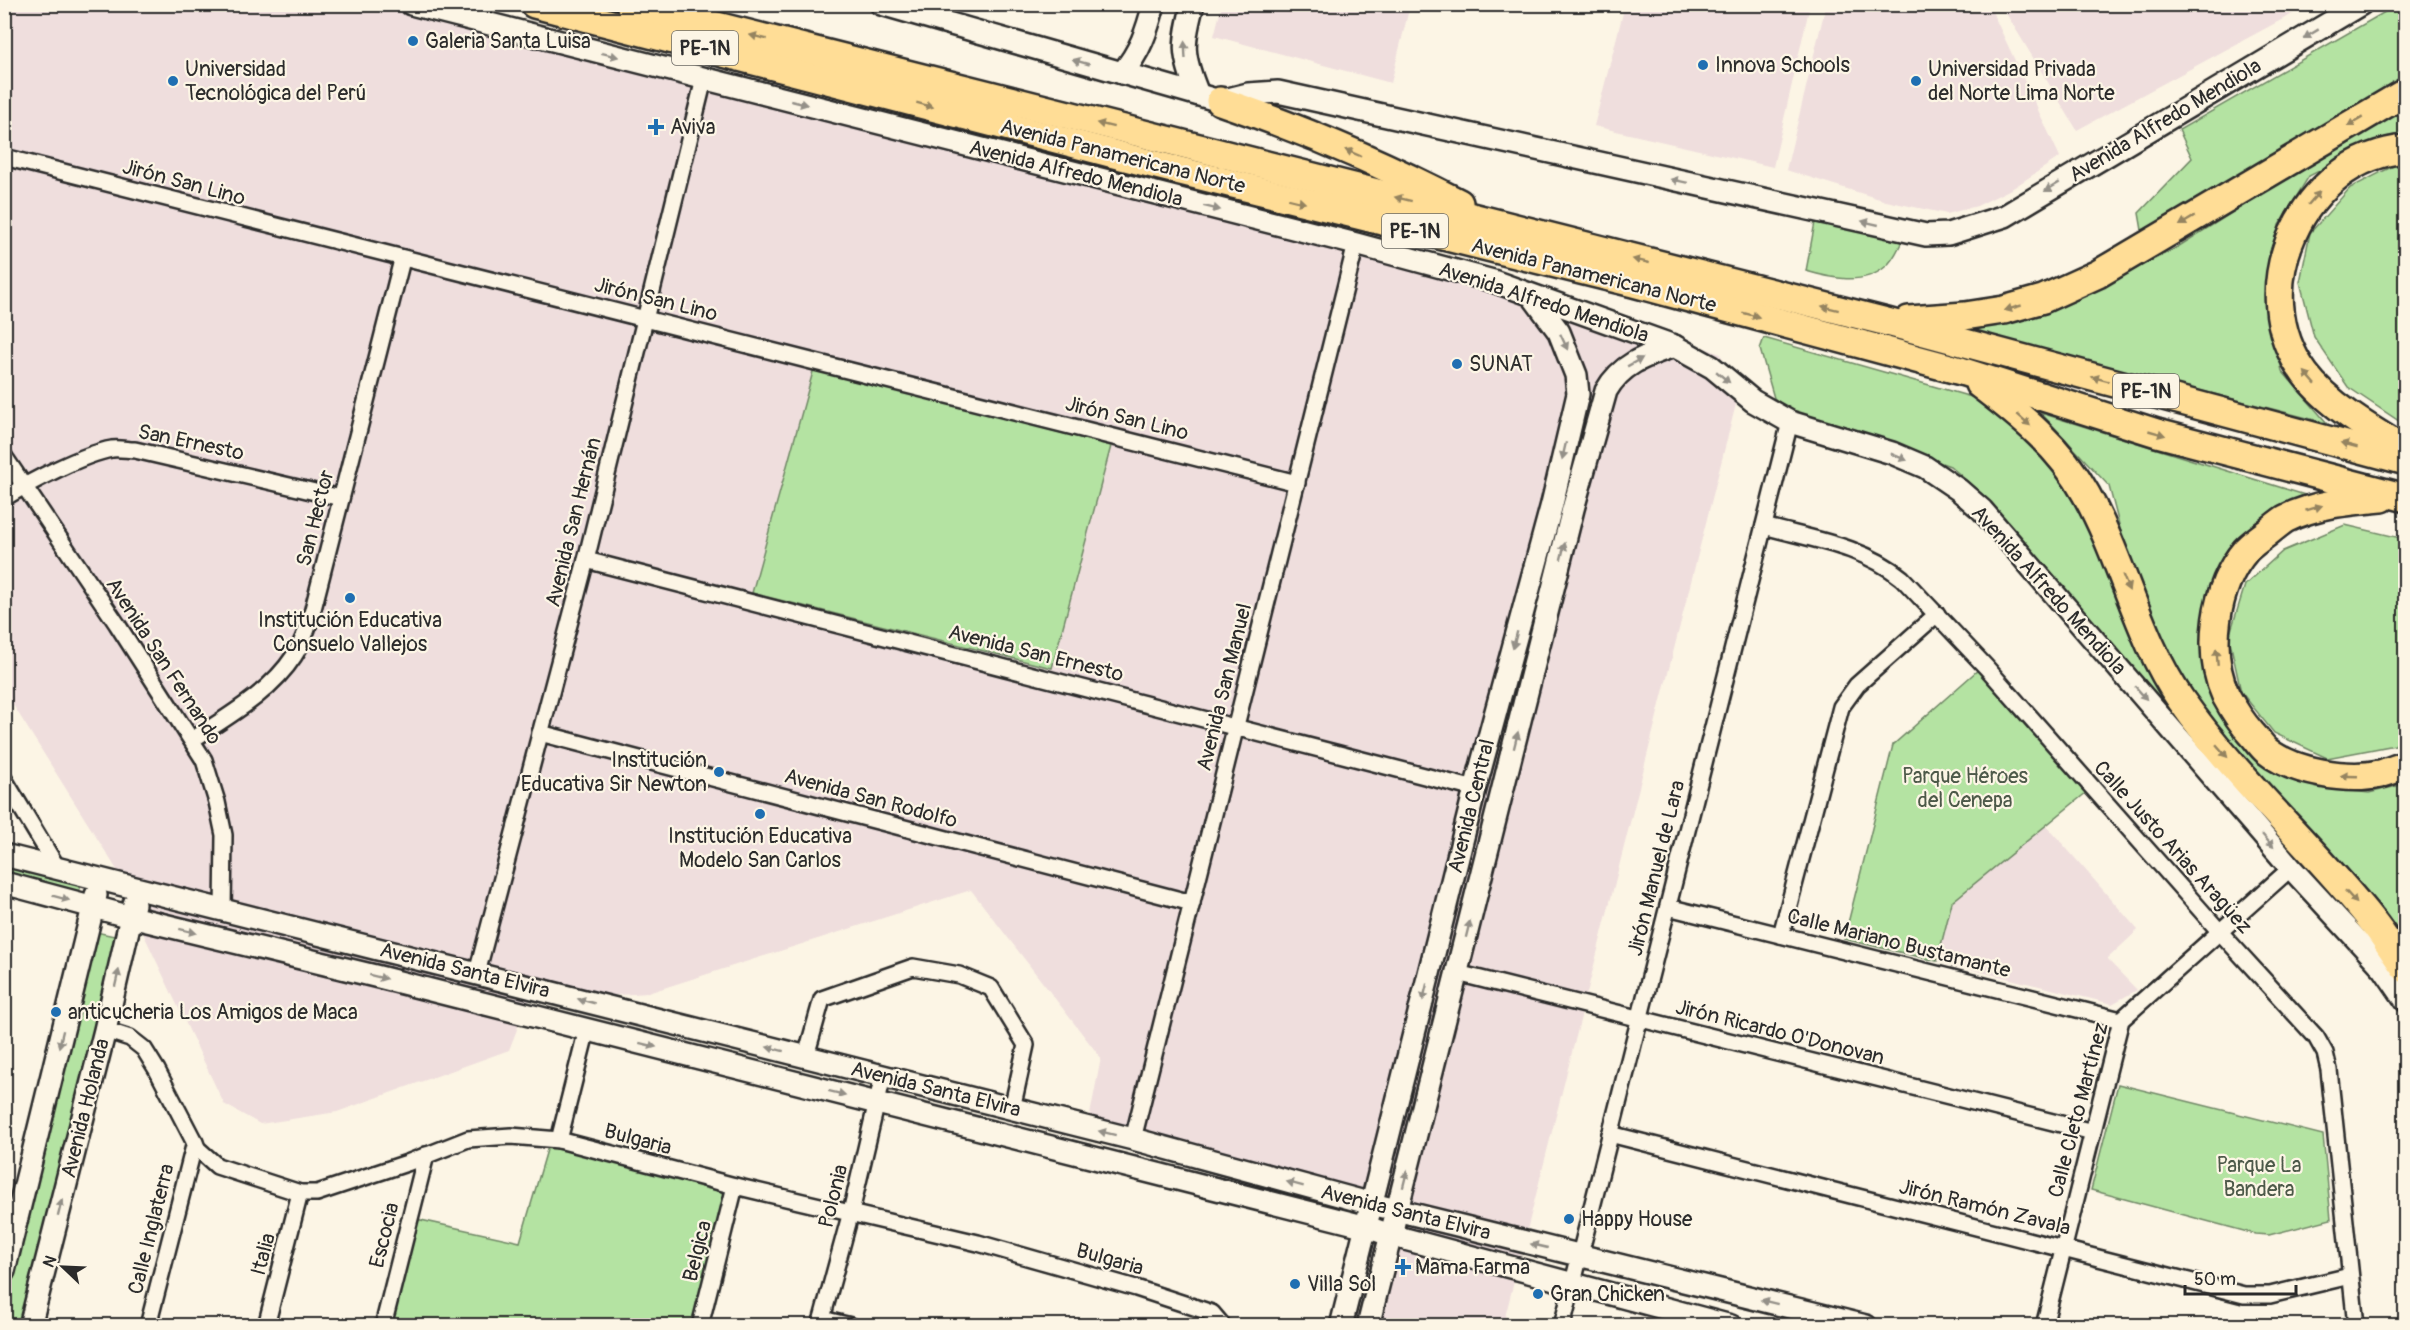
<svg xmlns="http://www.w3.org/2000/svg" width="2410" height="1330" font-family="Pangolin,sans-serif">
<rect width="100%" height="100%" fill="#fcf5e5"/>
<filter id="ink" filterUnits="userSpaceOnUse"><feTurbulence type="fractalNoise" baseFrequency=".0167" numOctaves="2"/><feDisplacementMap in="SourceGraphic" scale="12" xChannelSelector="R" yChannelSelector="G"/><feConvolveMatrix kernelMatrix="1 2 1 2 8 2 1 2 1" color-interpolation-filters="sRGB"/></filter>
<g filter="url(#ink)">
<g fill="#efdedd">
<polygon points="5,5 467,5 1505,275 1721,354 1736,404 1503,1325 1355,1325 1381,1219 1086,1135 1101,1058 971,890 648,993 528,1001 509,1050 337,1112 260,1124 224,1104 144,935 141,908 5,692"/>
<polygon points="1222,5 1222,4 1410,5 1391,83 1214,36"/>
<polygon points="1625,5 1810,5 1773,167 1594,126"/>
<polygon points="1826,5 1989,5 2060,157 2013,188 1977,206 1947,214 1886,201 1786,170"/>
<polygon points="2001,5 2309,5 2077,130"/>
<polygon points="2046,825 2138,930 2107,959 2137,990 2112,1004 1937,961 1952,902"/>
</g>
<g fill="#b4e3a2" stroke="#708766" stroke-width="1.5">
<polygon points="2397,5 2405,5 2405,79 2143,236 2139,213 2192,158 2179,130"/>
<polygon points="2405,103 2405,133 2386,137 2309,176 2279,225 2265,293 2282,371 2327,423 1965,330 2063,306 2176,248"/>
<polygon points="2405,160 2405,425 2348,387 2314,337 2300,282 2310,233 2350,188"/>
<path d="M1816,217L1903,239C1899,248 1893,261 1885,267C1863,286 1830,278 1806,271Z"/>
<polygon points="1764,338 1975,398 2022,430 2076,491 2232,788 2119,658 2020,535 1983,495 1950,466 1862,435 1791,413 1774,398 1760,349"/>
<polygon points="814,368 1111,446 1052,668 752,593"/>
<polygon points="2041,413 2305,495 2262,522 2206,655 2292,776 2327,788 2369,793 2405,784 2405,953 2197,711 2135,586 2109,486"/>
<polygon points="2345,525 2405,539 2405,733 2395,745 2327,758 2274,733 2241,692 2229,637 2245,585 2283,551"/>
<polygon points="1979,669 2087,792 1952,902 1937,961 1844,939 1893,745"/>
<polygon points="4,864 81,884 79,893 5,878"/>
<polygon points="96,932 119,937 20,1325 5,1326 5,1292"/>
<polygon points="2118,1084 2323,1135 2331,1219 2269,1235 2255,1234 2091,1190"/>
<polygon points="549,1143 727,1192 693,1325 387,1326 416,1219 520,1242"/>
</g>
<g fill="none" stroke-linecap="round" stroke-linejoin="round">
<g stroke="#2b2b2b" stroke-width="20">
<g id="street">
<path d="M4,157C435,268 866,374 1297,483"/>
<polyline points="4,456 117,624 204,760 217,802 224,835 223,912"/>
<path d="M4,498C30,482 83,454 112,449C119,448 128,450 135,450L341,498"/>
<path d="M1764,526C1811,539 1863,546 1902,578L1986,667L2220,932L2316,1037L2325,1053L2329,1070L2356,1326"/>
<polyline points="586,560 1475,789"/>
<polyline points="540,733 1192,903"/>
<path d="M192,740C228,716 270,693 294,656C302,644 307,630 311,617L402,260"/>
<polyline points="4,779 58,869"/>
<polyline points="1668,907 2121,1020"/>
<polyline points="1781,935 1841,707 1857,685 1937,614"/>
<polyline points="477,973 586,560 704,79"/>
<polyline points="1457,973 2093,1132"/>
<polyline points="105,1030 130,1038 144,1049 157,1070 198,1149 217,1166 300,1193 317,1193 407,1163 468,1139 511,1136 559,1140 735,1186 978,1243 1136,1288 1212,1313 1223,1326"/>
<polyline points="806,1056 822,999 913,967 959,975 991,988 1026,1045 1012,1109"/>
<polyline points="1610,1134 2244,1295 2270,1295 2350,1276"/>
<polyline points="1133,1139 1356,244"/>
<polyline points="559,1140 587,1029"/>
<polyline points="822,1319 851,1326"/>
<polyline points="148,1326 195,1142"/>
<polyline points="266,1326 300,1193"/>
<polyline points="383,1326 426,1155"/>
<polyline points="700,1326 735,1186"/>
<polyline points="820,1326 851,1212 883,1076"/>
<polyline points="1562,1326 1790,422"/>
<polyline points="2044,1326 2121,1020 2291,868"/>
</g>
</g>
<g stroke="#2b2b2b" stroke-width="26">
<g id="secondary">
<polyline points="411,4 1356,244 1493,281 1674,346 1712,367 1753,401 1790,422 1892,453 1925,467 1959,490 1982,510 2291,868 2384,969 2406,1001"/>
<polyline points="881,4 1220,101 1248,94 1278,92 1926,235 1948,234 2005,216 2361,4"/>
<path d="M1193,4C1182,45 1182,55 1198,94"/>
<path d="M1122,73C1140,52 1147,31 1154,4"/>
<polyline points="4,855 1133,1139 1372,1204 1866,1326"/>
<polyline points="4,883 131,917 379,977 1367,1227 1390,1235 1731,1326"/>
<polyline points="4,1271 96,895"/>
<polyline points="30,1326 105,1030 134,904"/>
<polyline points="1341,1326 1475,789 1552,504 1578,394 1576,375 1559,332 1533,297"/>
<path d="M1368,1326L1573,509L1606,391C1621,364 1645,356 1674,346"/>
</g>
</g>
<g stroke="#2b2b2b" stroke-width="32">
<g id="highway">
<polyline points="534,4 1160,166 1633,283 1961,371 2157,433 2406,498"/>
<polyline points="630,4 1887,322 2406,461"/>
<path d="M1220,101C1302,129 1382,163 1459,203"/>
<path d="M2406,149C2302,158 2242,290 2305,374C2328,405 2373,431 2406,451"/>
<polyline points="1909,320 1965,316 2004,310 2043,299 2098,274 2406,92"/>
<path d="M1979,384C2020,415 2061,448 2086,494C2123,560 2138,638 2181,700C2237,780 2312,845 2372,921C2384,936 2394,953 2406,969"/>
<path d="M2382,498C2349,501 2315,504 2285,519C2279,523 2273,528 2267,533C2260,538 2252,544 2246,550C2214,587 2206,652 2226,696C2233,709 2242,723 2252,734C2257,739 2261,746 2267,751C2293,772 2348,781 2380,774C2388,772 2397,768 2406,765"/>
</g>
</g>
<use href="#street" stroke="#fcf5e5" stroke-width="15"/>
<use href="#secondary" stroke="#fcf5e5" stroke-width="21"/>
<use href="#highway" stroke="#ffdd96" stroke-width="27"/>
</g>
<defs><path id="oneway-solid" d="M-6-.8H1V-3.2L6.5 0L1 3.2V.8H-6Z" transform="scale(1.5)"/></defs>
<g fill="#949088">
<use href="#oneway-solid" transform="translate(2311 34) rotate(149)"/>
<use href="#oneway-solid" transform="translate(1185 50) rotate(-93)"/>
<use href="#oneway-solid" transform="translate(610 55) rotate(14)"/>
<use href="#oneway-solid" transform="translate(1081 62) rotate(-164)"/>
<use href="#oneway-solid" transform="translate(799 103) rotate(14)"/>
<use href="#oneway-solid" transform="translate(1679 181) rotate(-168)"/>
<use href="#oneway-solid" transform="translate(2052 187) rotate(149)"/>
<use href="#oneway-solid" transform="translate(1212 208) rotate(14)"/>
<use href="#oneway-solid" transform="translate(1870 223) rotate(-167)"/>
<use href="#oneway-solid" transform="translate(1564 342) rotate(65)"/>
<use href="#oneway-solid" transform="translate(1635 362) rotate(-29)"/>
<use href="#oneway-solid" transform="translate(1723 377) rotate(40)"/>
<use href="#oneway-solid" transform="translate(1564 451) rotate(103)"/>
<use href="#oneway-solid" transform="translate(1899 457) rotate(22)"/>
<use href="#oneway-solid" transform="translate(1563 551) rotate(-76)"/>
<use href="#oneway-solid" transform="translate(1515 640) rotate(105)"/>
<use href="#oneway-solid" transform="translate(2141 693) rotate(49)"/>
<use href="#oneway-solid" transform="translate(1516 740) rotate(-76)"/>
<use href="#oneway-solid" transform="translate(2268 841) rotate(49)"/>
<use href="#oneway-solid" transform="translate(61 898) rotate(15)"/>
<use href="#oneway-solid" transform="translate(1468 929) rotate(-76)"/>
<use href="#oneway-solid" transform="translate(188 931) rotate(14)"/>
<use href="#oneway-solid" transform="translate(378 977) rotate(14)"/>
<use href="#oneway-solid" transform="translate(117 978) rotate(-77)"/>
<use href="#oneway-solid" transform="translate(1425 992) rotate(104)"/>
<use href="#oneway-solid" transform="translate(586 1001) rotate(-165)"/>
<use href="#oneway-solid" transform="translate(61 1039) rotate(104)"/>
<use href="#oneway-solid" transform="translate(648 1045) rotate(14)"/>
<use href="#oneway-solid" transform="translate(775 1049) rotate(-166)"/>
<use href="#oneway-solid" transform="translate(837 1093) rotate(14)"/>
<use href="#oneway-solid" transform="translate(1107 1133) rotate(-166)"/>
<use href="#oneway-solid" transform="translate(1405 1179) rotate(-76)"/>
<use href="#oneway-solid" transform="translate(1295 1184) rotate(-165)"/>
<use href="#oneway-solid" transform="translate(60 1208) rotate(-76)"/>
<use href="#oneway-solid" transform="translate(1539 1246) rotate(-167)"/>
<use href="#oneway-solid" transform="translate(1769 1302) rotate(-166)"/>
</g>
<g fill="#958460">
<use href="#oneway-solid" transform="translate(758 37) rotate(-166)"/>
<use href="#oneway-solid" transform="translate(925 105) rotate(15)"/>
<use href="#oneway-solid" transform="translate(2355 122) rotate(149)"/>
<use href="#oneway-solid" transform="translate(1105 125) rotate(-166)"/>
<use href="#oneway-solid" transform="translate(1353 153) rotate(-157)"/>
<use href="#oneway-solid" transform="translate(2314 198) rotate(-49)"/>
<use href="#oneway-solid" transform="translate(1403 199) rotate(-166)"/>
<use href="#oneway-solid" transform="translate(1297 201) rotate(14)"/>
<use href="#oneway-solid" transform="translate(2187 221) rotate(149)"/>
<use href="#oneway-solid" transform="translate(1641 261) rotate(-166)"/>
<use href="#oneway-solid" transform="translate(1830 308) rotate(-166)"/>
<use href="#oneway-solid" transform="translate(2013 308) rotate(164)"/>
<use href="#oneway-solid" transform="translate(1751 315) rotate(15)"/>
<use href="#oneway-solid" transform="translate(2310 378) rotate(-131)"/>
<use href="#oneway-solid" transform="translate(2100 379) rotate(-165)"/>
<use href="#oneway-solid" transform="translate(2024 420) rotate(41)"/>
<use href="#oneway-solid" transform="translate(2157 433) rotate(16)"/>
<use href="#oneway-solid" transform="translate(2349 445) rotate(-165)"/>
<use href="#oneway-solid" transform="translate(2314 508) rotate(-17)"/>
<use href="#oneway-solid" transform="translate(2126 583) rotate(68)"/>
<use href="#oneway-solid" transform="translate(2217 657) rotate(-95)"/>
<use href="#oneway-solid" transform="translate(2222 751) rotate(49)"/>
<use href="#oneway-solid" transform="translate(2349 776) rotate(-178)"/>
<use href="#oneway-solid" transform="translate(2351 897) rotate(48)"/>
</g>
</g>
<g fill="#1f6fb2" stroke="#fcf5e5" stroke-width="2">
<circle cx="413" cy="41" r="6"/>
<circle cx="1703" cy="65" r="6"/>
<circle cx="173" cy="81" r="6"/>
<circle cx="1916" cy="81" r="6"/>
<path d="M653 118h6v6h6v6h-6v6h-6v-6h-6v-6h6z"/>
<circle cx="1457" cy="364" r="6"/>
<circle cx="350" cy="598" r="6"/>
<circle cx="719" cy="772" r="6"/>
<circle cx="760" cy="814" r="6"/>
<circle cx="56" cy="1012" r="6"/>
<circle cx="1569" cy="1219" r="6"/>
<path d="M1400 1258h6v6h6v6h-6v6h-6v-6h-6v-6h6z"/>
<circle cx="1295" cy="1284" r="6"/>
<circle cx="1538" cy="1294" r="6"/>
</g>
<g text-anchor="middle" stroke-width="4.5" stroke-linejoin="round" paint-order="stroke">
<g fill="#fcf5e5" stroke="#6a6863" stroke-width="1.5">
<rect x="672" y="31" width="66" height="34" rx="4.5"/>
<rect x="1382" y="214" width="66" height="34" rx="4.5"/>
<rect x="2113" y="374" width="66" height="34" rx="4.5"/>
</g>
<g font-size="20" font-weight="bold" fill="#2b2b2b">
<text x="705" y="55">PE-1N</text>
<text x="1415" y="238">PE-1N</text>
<text x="2146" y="398">PE-1N</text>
</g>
<g font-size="21" fill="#2b2b2b" stroke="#fcf5e5" text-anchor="start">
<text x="425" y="48">Galeria Santa Luisa</text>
<text x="1715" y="72">Innova Schools</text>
<text x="185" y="76">Universidad<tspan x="185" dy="24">Tecnológica del Perú</tspan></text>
<text x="1928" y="76">Universidad Privada<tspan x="1928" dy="24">del Norte Lima Norte</tspan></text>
<text x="670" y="134">Aviva</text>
<text x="1469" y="371">SUNAT</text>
<text x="350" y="627" text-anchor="middle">Institución Educativa<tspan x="350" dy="24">Consuelo Vallejos</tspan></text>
<text x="707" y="767" text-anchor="end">Institución<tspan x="707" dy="24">Educativa Sir Newton</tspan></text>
<text x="760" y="843" text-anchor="middle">Institución Educativa<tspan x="760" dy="24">Modelo San Carlos</tspan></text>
<text x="68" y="1019">anticucheria Los Amigos de Maca</text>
<text x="1581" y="1226">Happy House</text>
<text x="1415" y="1274">Mama Farma</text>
<text x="1307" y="1291">Villa Sol</text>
<text x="1550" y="1301">Gran Chicken</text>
</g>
<g font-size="21" fill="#2b2b2b" stroke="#fcf5e5">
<text transform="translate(2165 120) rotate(-31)" y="7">Avenida Alfredo Mendiola</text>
<text transform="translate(1123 156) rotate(14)" y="7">Avenida Panamericana Norte</text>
<text transform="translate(1076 173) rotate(14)" y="7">Avenida Alfredo Mendiola</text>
<text transform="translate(184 182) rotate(15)" y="7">Jirón San Lino</text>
<text transform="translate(1594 275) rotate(14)" y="7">Avenida Panamericana Norte</text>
<text transform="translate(656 299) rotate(14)" y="7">Jirón San Lino</text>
<text transform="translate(1544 302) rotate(18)" y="7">Avenida Alfredo Mendiola</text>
<text transform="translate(1127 418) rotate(14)" y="7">Jirón San Lino</text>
<text transform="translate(191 442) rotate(12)" y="7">San Ernesto</text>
<text transform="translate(315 518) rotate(-76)" y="7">San Hector</text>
<text transform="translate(573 522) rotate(-76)" y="7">Avenida San Hernán</text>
<text transform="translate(2049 590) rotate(48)" y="7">Avenida Alfredo Mendiola</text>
<text transform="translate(1036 653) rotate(14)" y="7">Avenida San Ernesto</text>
<text transform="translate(164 661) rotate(57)" y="7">Avenida San Fernando</text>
<text transform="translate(1224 687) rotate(-76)" y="7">Avenida San Manuel</text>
<text transform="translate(871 798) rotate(15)" y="7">Avenida San Rodolfo</text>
<text transform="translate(1471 806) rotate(-76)" y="7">Avenida Central</text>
<text transform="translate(2173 847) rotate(48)" y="7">Calle Justo Arias Aragüez</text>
<text transform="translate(1656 868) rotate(-76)" y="7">Jirón Manuel de Lara</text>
<text transform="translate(1899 943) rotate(14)" y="7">Calle Mariano Bustamante</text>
<text transform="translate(465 970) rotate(14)" y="7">Avenida Santa Elvira</text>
<text transform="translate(1780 1032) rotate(14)" y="7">Jirón Ricardo O'Donovan</text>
<text transform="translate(936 1089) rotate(14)" y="7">Avenida Santa Elvira</text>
<text transform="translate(85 1108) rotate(-76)" y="7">Avenida Holanda</text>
<text transform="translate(2078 1110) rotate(-75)" y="7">Calle Cleto Martínez</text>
<text transform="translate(638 1139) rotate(15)" y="7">Bulgaria</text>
<text transform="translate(833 1196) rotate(-76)" y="7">Polonia</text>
<text transform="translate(1985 1207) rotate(14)" y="7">Jirón Ramón Zavala</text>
<text transform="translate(1406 1212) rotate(14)" y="7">Avenida Santa Elvira</text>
<text transform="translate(151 1229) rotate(-76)" y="7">Calle Inglaterra</text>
<text transform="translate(384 1235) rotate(-76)" y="7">Escocia</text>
<text transform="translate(697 1251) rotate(-76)" y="7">Belgica</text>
<text transform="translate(263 1254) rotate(-75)" y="7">Italia</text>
<text transform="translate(1110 1259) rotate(16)" y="7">Bulgaria</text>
</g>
<g font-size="21" fill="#4d5949" stroke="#fcf5e5">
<text x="1965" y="783">Parque Héroes<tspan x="1965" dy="24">del Cenepa</tspan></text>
<text x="2259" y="1172">Parque La<tspan x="2259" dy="24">Bandera</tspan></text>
</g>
</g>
<rect width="2410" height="1330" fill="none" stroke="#fcf5e5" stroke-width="24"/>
<rect x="12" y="12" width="2386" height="1306" fill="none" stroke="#2b2b2b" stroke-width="2" filter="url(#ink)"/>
<g transform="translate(63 1267) rotate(293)" stroke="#fcf5e5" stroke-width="4.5" paint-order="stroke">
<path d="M0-4.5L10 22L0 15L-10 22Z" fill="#2b2b2b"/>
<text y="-9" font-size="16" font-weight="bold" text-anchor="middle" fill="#2b2b2b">N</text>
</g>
<path d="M2185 1285v9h111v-9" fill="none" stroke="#2b2b2b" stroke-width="3"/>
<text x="2194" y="1285" font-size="18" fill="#2b2b2b" stroke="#fcf5e5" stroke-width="4.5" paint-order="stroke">50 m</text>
</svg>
